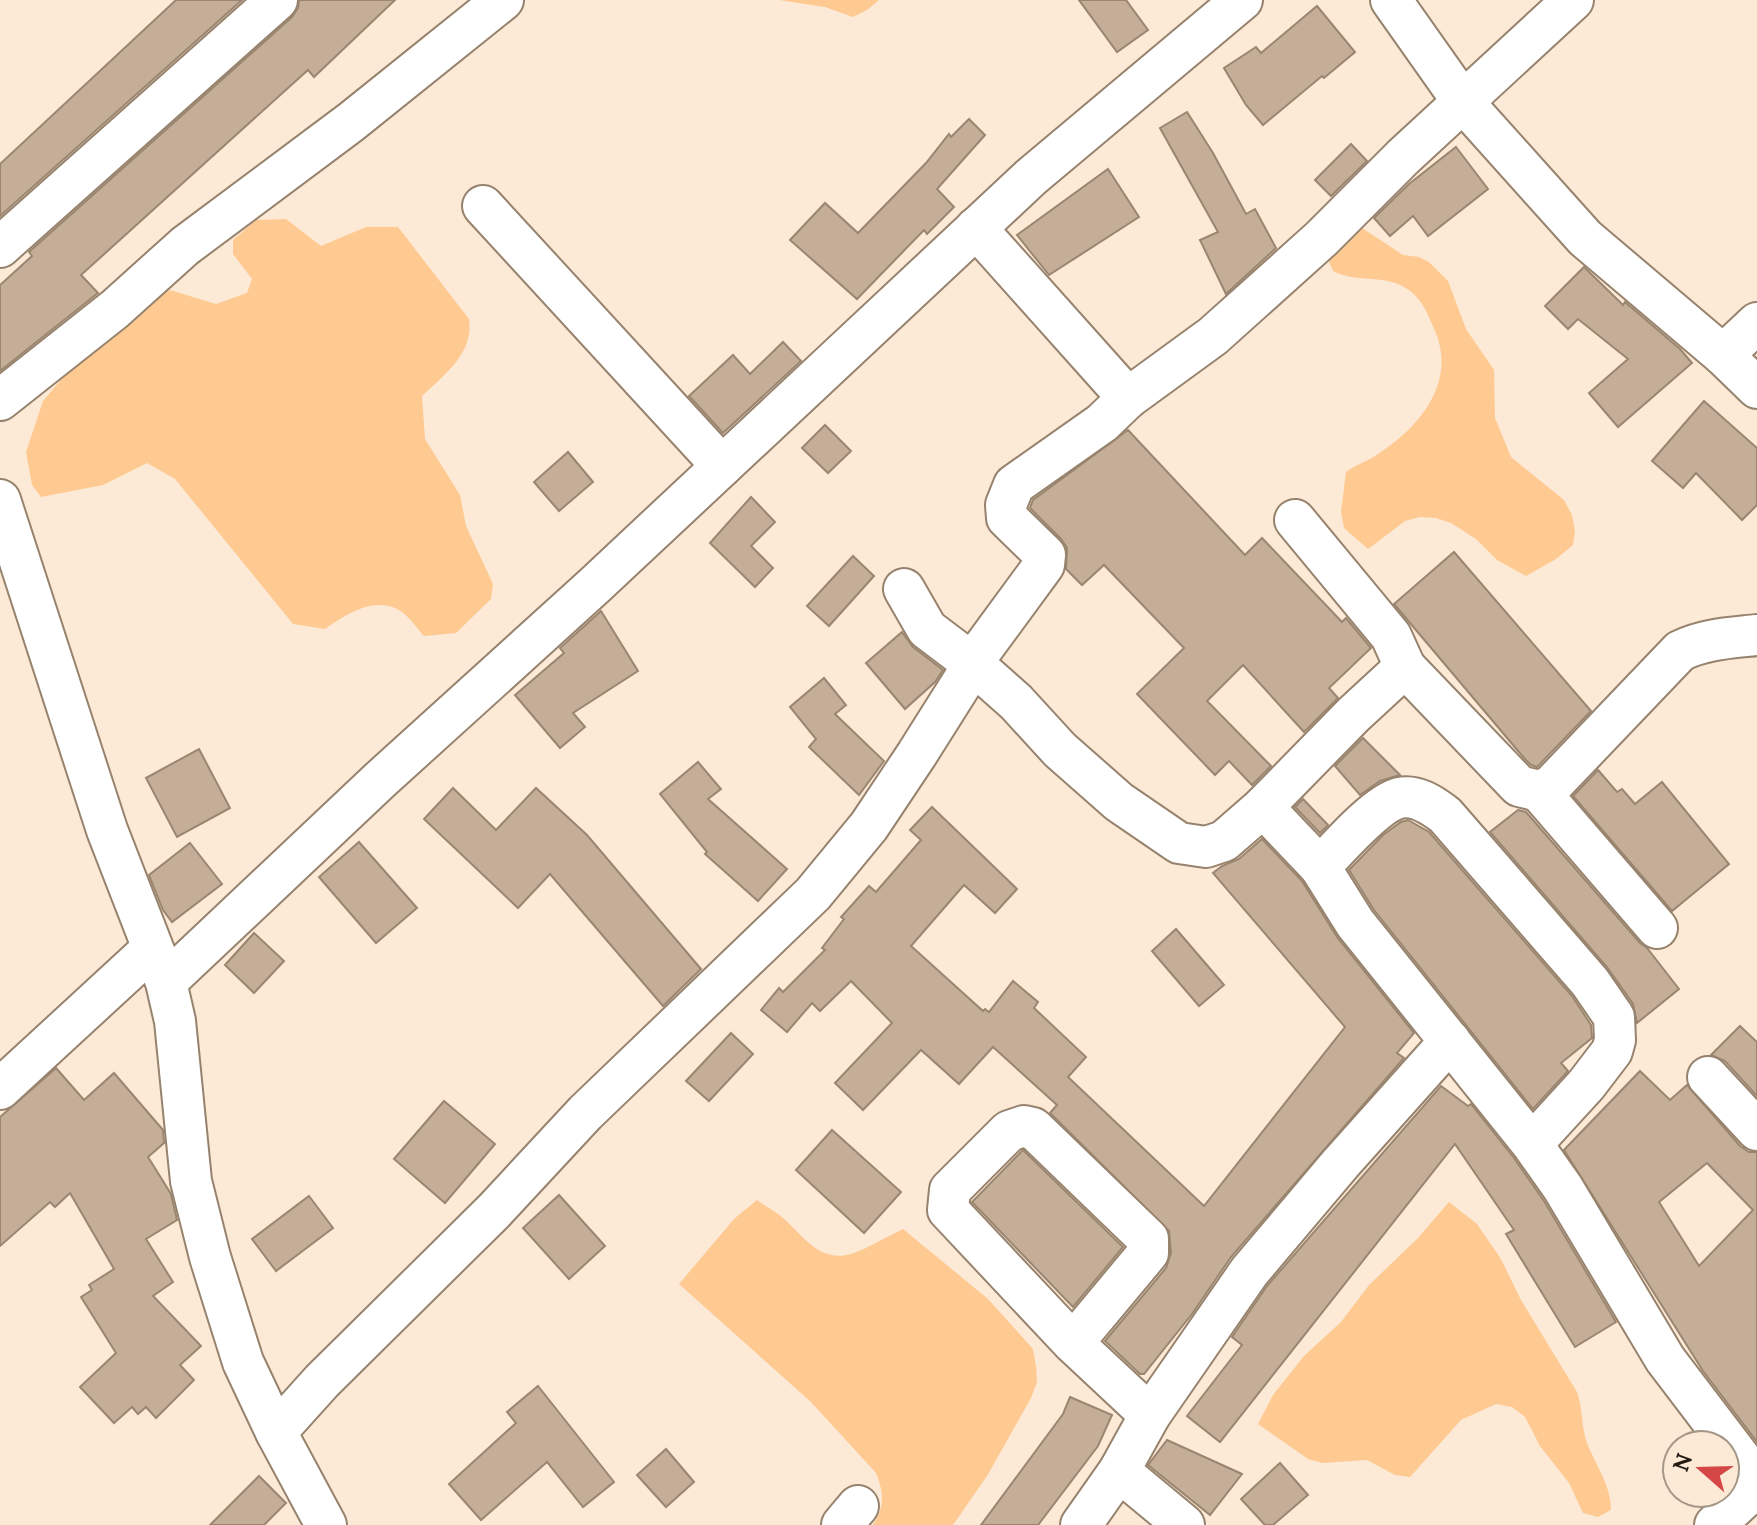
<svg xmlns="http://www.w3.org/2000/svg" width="1757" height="1525" font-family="Lora,serif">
<rect width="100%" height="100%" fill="#fce9d6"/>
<g fill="#feca92">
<polygon points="779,0 879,0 867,10 853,17 825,7"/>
<path d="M286,219L321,246L366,227H398L469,319C474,353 445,374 422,396L425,439L460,495L466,526L493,584L491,599L456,633L424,636C417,628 410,618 402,612C376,594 345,615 325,629L293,624L175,479L147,463L103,485L41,497L32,485L26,452L43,401L110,322L170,290L216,304L247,293L252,279L233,254V240L256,220Z"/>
<path d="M1359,226L1403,255L1419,257L1429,262L1448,281L1466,329L1494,370L1495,418L1511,457L1564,500L1572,515L1575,531L1573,545L1556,559L1526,576L1497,560L1476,539L1451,523L1436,518L1420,517L1405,521L1368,549L1344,528L1341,512L1346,472C1357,464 1368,461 1378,454C1420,427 1457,382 1435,331C1427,313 1422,297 1404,287C1381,274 1355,283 1333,271L1327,257Z"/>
<path d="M757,1200C765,1206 775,1211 783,1218C803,1235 819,1263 851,1254C869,1248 886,1237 903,1229L988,1299L1033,1349L1036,1366L1037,1382L1031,1398L987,1476L953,1525H873C885,1506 884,1493 876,1473L811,1402L679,1284L734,1219Z"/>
<path d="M1449,1202L1477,1224L1501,1259L1521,1300L1577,1392C1583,1408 1581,1427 1587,1443C1596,1466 1611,1485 1611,1510L1598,1517L1583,1513L1569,1483L1540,1446L1525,1417L1512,1407L1496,1404L1461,1420L1410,1477L1395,1475L1367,1460L1322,1463L1308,1459L1258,1424L1273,1395L1304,1356L1341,1322L1369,1285L1417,1239Z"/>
</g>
<g fill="#c4ae98" stroke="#9a8670" stroke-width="2" fill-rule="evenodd">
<polygon points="176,0 242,0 0,216 0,164"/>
<polygon points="299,0 395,0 314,77 308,70 81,275 98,293 0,371 0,285 32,256 29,252 292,17 298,8"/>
<polygon points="1079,0 1126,0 1148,30 1117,52"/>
<polygon points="1317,6 1355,52 1324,78 1322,76 1263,125 1246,105 1224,68 1256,47 1261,53"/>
<polygon points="1187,112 1213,153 1246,214 1255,209 1276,248 1226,294 1200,240 1218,232 1160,128"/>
<polygon points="969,119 985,135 937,189 954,207 927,234 924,230 857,299 790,240 825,203 858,233 926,163 949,134 951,137"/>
<polygon points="1351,144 1367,161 1331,196 1315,180"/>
<polygon points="1456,147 1488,189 1428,236 1413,216 1390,236 1374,218 1409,184"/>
<polygon points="1108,169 1139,217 1049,275 1017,235"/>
<polygon points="1584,267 1623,305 1625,302 1680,349 1692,363 1618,427 1589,393 1628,359 1578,319 1568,329 1545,306"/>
<polygon points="783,342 801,361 723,433 689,396 733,355 750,374"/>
<polygon points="1704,401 1757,448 1757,505 1742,520 1696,473 1683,488 1652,461"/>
<polygon points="825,425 851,451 828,473 802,448"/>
<polygon points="1128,430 1245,555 1262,538 1342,622 1346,618 1371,648 1329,688 1338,698 1304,732 1243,665 1207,701 1271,766 1252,785 1229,761 1215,775 1137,694 1184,648 1104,565 1082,585 1066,569 1067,548 1061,539 1030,508 1033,500"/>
<polygon points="568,452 593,482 559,511 534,482"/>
<polygon points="751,497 775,522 751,546 773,568 755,587 710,543"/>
<polygon points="1454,552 1591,711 1537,767 1531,765 1524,758 1394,604"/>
<polygon points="853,556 874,576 829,626 807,606"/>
<polygon points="601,611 638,671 573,713 585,727 560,748 515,695 564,653 560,648"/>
<polygon points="902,632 913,647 943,670 935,682 905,709 866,663"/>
<polygon points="824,678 846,705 835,714 884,761 859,795 809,747 816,739 790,707"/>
<polygon points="1363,738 1400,775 1380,781 1360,795 1335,766"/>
<polygon points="199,749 230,808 177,837 146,778"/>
<polygon points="698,762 721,789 708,799 787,869 758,901 705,854 707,852 660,794"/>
<polygon points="1598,770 1617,792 1622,789 1635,804 1662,782 1729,864 1672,911 1573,796"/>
<polygon points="453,788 496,830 536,788 587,835 701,969 663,1006 550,874 518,908 424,819"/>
<polygon points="1303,799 1328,825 1320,833 1295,807"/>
<polygon points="932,807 1017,889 995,913 964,885 911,946 983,1011 985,1009 989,1012 1013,981 1038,1002 1034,1008 1086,1057 1068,1077 1204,1206 1345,1027 1213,873 1222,866 1239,859 1262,839 1302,881 1337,937 1414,1033 1397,1053 1404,1058 1231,1257 1192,1314 1144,1374 1140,1374 1105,1341 1166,1268 1171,1253 1169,1231 1050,1113 1057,1105 993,1047 959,1084 921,1050 863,1110 835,1083 892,1023 851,981 820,1011 812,1003 787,1032 761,1010 779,988 783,992 825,950 822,948 844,919 841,917 869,886 876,892 921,840 910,830"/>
<polygon points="1518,810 1526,812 1640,943 1647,948 1679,989 1637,1023 1633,1004 1607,967 1490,832"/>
<polygon points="1408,820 1429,832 1572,996 1591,1025 1592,1038 1561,1063 1568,1071 1533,1109 1374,910 1349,870 1383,835 1401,822"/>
<polygon points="359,842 417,908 376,943 319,877"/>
<polygon points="190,843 222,884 172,922 163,910 149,875"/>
<polygon points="1176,929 1224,985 1199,1006 1152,951"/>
<polygon points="254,933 284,961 254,993 225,965"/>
<polygon points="1740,1026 1757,1042 1757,1096 1725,1061 1711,1055"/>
<polygon points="731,1033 753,1054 709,1101 686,1081"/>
<polygon points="56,1068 84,1100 114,1073 163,1130 164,1143 148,1157 171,1194 177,1220 146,1239 173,1282 153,1296 201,1346 180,1365 194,1380 156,1418 146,1407 138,1414 132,1407 114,1423 80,1387 116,1353 81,1297 92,1290 89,1285 114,1269 70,1193 55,1207 50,1202 0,1246 0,1117"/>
<path d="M1640,1071L1670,1100L1687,1085L1740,1146L1749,1152H1757V1442L1703,1371L1564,1150ZM1707,1163L1753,1210L1699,1266L1659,1202Z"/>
<polygon points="1441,1086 1468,1106 1471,1104 1514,1158 1544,1201 1616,1322 1575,1347 1506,1234 1514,1230 1455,1144 1220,1442 1187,1416 1242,1345 1232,1337 1267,1286"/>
<polygon points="444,1101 495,1144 445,1203 394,1159"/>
<polygon points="832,1130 901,1192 864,1233 796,1170"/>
<polygon points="1023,1150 1123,1247 1073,1307 972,1202"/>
<polygon points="559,1195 605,1246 569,1279 523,1228"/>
<polygon points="309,1196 333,1228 276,1271 252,1239"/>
<polygon points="538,1386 614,1482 583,1507 547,1462 481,1520 449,1484 516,1423 507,1412"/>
<polygon points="1070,1397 1112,1415 1098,1446 1038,1525 981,1525 1063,1414"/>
<polygon points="1167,1440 1242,1474 1210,1515 1148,1465"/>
<polygon points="666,1449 694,1482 666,1507 637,1475"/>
<polygon points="1280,1463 1308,1495 1273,1525 1265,1525 1241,1499"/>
<polygon points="259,1476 286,1503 264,1525 210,1525"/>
</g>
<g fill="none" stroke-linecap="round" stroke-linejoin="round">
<g stroke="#97836d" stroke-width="44">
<g id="minor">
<polyline points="1391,0 1463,102 1585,238 1723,355 1757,388"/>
<polyline points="483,206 722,466"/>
<polyline points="976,228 1128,398"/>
<polyline points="0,247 277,0"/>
<polyline points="1723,355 1757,323"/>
<polyline points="0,400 115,309 185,246 351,122 503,0"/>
<polyline points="0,500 107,830 166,982 175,1021 191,1181 210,1257 243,1362 276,1432 326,1525"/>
<polyline points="1295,520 1391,636 1405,667"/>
<path d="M904,589L927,629L972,663L1016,702L1060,750L1119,802L1179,843L1206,847L1224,841L1263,807L1353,715L1405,667L1519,786L1539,791L1551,786L1680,651C1704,639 1730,638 1757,635"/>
<polyline points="1539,791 1657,928"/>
<polyline points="1263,807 1320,867"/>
<polyline points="166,982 380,780 594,586 1031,177 1242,0"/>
<polyline points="1708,1077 1757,1130"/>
<polyline points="0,1089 152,949"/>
<path d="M1532,1144L1586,1085L1612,1051L1615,1040L1614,1017L1590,982L1445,815C1432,805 1416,794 1399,798C1376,804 1337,849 1320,867L1355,923L1532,1144L1563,1188L1665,1359L1757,1480"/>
<polyline points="1073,1343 1148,1253 1148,1239 1033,1128 1024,1126 1009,1131 950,1190 948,1210 1073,1343 1150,1415"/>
<polyline points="276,1432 322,1381 494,1211 585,1113 813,894 869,826 917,754 963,681 972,663 1044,565 1045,555 1007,518 1006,505 1014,485 1102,423 1128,398 1213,336 1321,239 1403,157 1573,0"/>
<polyline points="1119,1471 1184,1525"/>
<polyline points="842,1525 858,1506"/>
<polyline points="1081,1525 1119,1471 1150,1415 1249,1272 1341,1163 1450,1041"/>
<polyline points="1715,1525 1757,1486"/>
</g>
</g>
<use href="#minor" stroke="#fff" stroke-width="40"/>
</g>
<g transform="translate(1701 1469) rotate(290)"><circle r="38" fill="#fce9d6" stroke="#a59788" stroke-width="2"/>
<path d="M0-6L14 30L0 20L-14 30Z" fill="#d54647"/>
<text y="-12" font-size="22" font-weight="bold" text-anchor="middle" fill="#231b12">N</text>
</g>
</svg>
